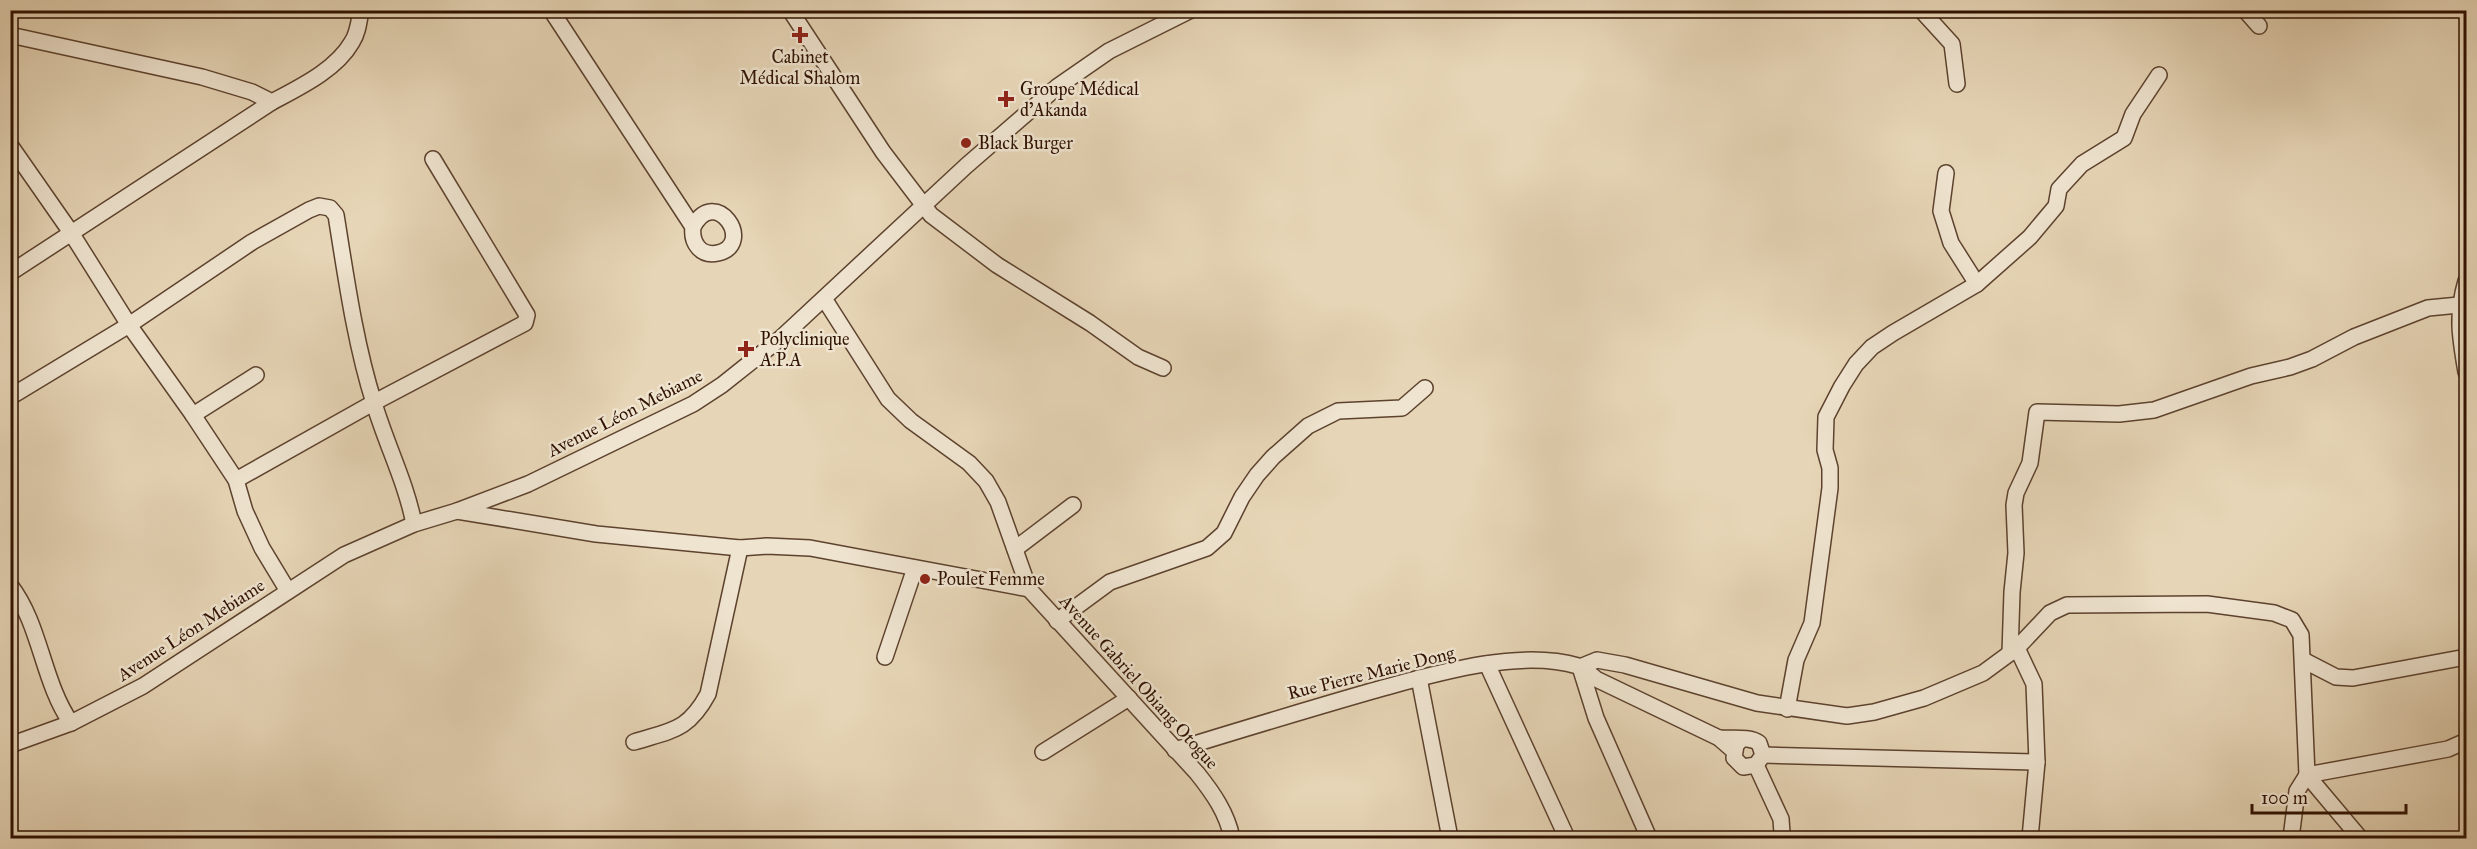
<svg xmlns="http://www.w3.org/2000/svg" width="2477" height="849" font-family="'IM FELL Great Primer',serif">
<rect width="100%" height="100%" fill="#e6d5b6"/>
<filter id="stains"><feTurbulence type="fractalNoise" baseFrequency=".00333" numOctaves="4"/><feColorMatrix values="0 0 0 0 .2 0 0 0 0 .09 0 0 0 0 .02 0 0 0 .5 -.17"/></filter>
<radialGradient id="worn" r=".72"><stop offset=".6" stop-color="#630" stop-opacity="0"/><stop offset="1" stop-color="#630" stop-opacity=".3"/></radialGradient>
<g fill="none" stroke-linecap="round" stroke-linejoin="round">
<g stroke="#5d422e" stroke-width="18">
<g id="minor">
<path d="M551,10L693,227C691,242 700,257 718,253C756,244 715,184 693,227"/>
<polyline points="790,10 883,152 931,215 997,265 1090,323 1138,357 1163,368"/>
<polyline points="1921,10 1952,44 1957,84"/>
<polyline points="2245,10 2259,26"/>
<path d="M10,35L202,77L252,92L272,102C300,87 336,70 352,42C358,33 359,21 361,10"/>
<polyline points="10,145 70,231 129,325 193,415 256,375"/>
<polyline points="1946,173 1941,211 1951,243 1977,284"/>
<polyline points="10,273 272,102"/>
<path d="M2466,281C2456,315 2460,337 2466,372"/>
<path d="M825,300L888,399L911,421L969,463L986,481L998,502L1029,589L1197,773C1213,793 1227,813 1232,838"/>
<path d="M10,397L129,325L252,242L309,210L319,206L330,208L336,215C346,277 355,343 374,403C386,444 406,482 414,524"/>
<polyline points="193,415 236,480 245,511 262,548 288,591"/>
<polyline points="236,480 373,403 525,323 527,315 433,159"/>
<polyline points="457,511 596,534 740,548 767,546 810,548 1029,589"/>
<polyline points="1015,549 1073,505"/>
<path d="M10,585C41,625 42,681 71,723"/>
<polyline points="1057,621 1110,582 1207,548 1224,533 1242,497 1257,475 1273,457 1308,426 1338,411 1402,408 1425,388"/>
<polyline points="2017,648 2034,684 2037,762 2030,838"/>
<polyline points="2010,653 2012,592 2016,553 2014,505 2016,493 2030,463 2037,412 2119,414 2154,410 2251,376 2290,367 2312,359 2354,337 2428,308 2459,305"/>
<polyline points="885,657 915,568"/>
<polyline points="2303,660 2336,677 2353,678 2466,657"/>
<polyline points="1487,664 1567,838"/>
<polyline points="1580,667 1597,660 1625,665 1757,703 1847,716 1874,712 1924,698 1983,673 2017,648 2050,613 2067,605 2207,604 2274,613 2292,620 2301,635 2307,775 2297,791 2291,838"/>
<polyline points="1580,667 1596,718 1649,838"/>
<polyline points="1419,678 1450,838"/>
<polyline points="1787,709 1796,660 1812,623 1830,488 1830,468 1825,450 1826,417 1842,386 1856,364 1872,347 1893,333 1977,284 2030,237 2056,206 2059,189 2082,164 2124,138 2133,114 2159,75"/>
<path d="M1719,738C1731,739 1750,736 1759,743L1763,755L1756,765L1743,767L1734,758L1736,745L1741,740"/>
<path d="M634,742C672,730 688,731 708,694L740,548"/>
<polyline points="10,745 71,723 143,686 344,555 414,524 457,511 528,484 693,404 722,385 781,338 966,166 1057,87 1109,51 1191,10"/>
<path d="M1175,750C1240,730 1306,710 1372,691C1431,675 1517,648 1578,666C1584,668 1591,675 1596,679L1719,738L1734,751"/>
<polyline points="1043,752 1129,698"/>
<polyline points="1763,755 2037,762"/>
<polyline points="1756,765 1781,819 1782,833"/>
<polyline points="2307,775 2448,749 2466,741"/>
<polyline points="2307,775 2360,838"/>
</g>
</g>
<use href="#minor" stroke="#efe4d0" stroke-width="15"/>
</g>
<g fill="#8f2418" stroke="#efe4d0" stroke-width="2">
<path d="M797 26h6v6h6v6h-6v6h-6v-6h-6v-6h6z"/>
<path d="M1003 90h6v6h6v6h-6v6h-6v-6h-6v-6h6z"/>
<circle cx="966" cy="143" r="6"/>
<path d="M743 340h6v6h6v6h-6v6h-6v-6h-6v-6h6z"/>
<circle cx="925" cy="579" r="6"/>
</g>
<g text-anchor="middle" stroke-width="5" stroke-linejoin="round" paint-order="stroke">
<g font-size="18" fill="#2f1100" stroke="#efe4d0" text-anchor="start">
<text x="800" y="63" text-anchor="middle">Cabinet<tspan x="800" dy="21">Médical Shalom</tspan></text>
<text x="1020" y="95">Groupe Médical<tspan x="1020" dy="21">d'Akanda</tspan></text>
<text x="978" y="149">Black Burger</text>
<text x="760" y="345">Polyclinique<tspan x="760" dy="21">A.P.A</tspan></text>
<text x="937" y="585">Poulet Femme</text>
</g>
<g font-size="18" fill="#2f1100" stroke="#efe4d0">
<text transform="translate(625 413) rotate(-27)" y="6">Avenue Léon Mebiame</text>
<text transform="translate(191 630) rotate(-33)" y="6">Avenue Léon Mebiame</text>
<text transform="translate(1371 673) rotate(-14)" y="6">Rue Pierre Marie Dong</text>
<text transform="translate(1139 682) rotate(48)" y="6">Avenue Gabriel Obiang Otogue</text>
</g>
</g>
<rect width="2477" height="849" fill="none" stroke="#e6d5b6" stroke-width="36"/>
<rect x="12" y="12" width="2453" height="825" fill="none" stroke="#2f1100" stroke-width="3"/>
<rect x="18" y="18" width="2441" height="813" fill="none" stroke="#2f1100" stroke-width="1.5"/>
<path d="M2252 804v9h154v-9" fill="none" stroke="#2f1100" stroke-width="3"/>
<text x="2261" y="804" font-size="18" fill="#2f1100" stroke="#efe4d0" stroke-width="4.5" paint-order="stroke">100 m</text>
<rect width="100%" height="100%" filter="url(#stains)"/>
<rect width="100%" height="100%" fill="url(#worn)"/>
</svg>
